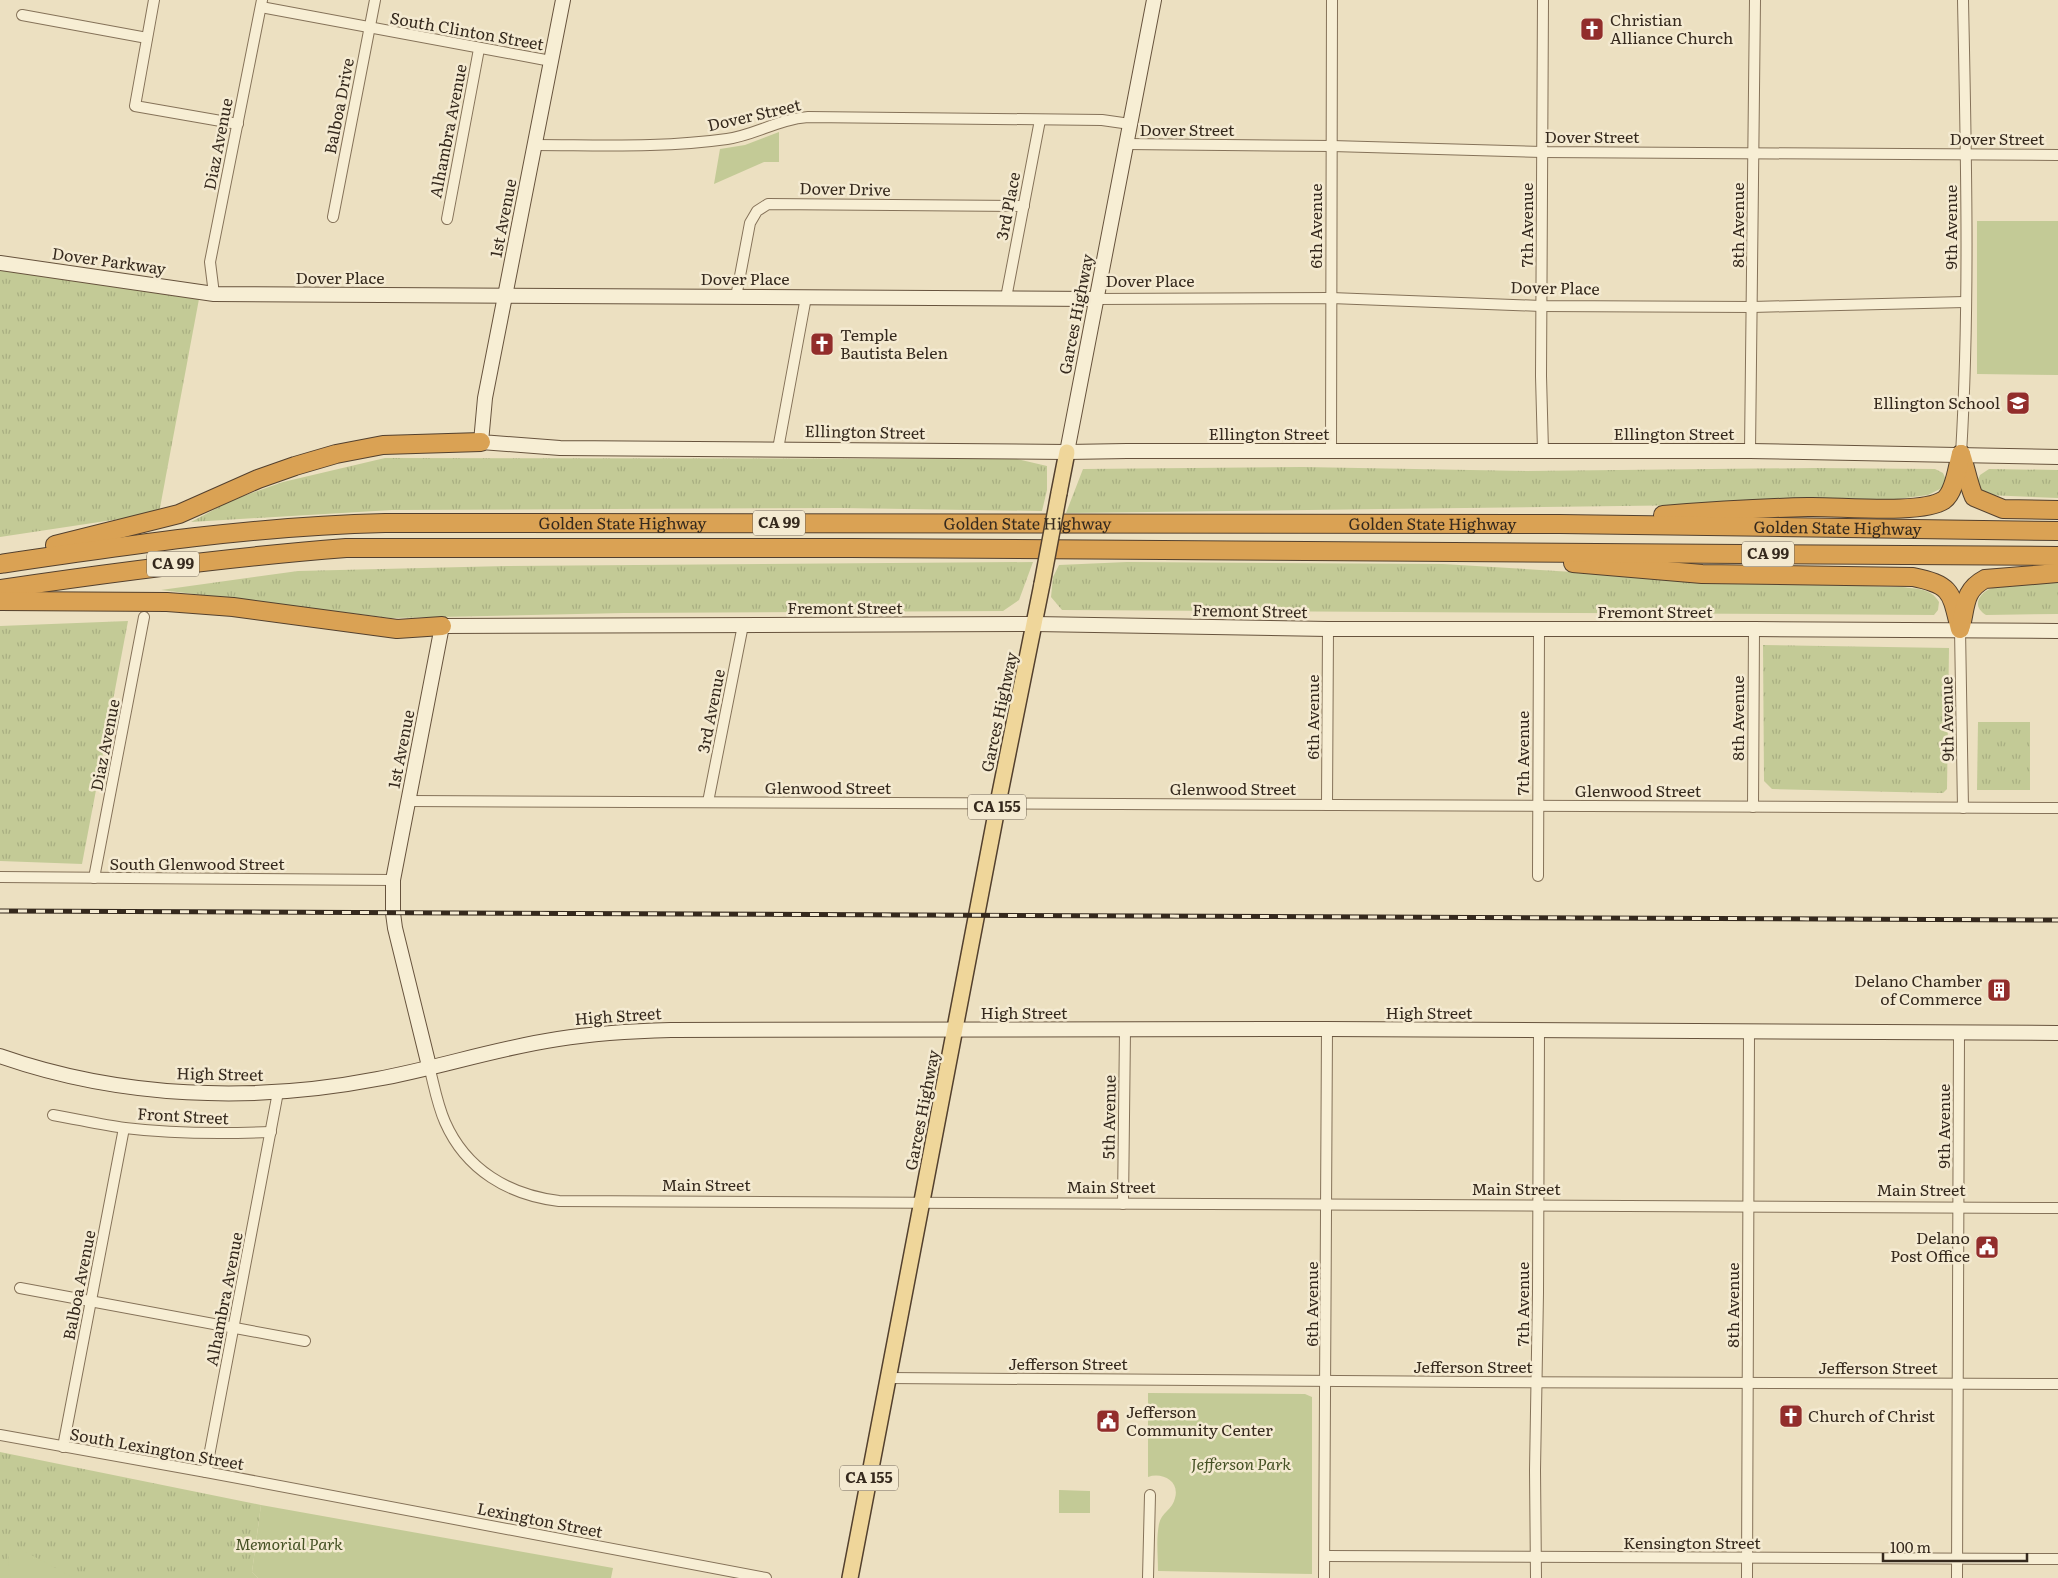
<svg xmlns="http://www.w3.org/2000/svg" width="2058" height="1578" font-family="Literata,serif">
<defs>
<pattern id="grass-tufts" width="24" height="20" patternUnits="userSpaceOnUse" patternTransform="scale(1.25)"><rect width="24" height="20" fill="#c3ca96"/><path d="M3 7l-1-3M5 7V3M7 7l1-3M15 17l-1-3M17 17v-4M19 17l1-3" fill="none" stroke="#a8ae81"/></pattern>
</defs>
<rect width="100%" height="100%" fill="#ece0c1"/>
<g fill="url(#grass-tufts)">
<polygon points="0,269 199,299 159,513 0,537"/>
<polygon points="385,458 1017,459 1047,466 1047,490 1042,511 840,508 392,510 191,522 232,500 283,482"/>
<polygon points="1303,467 1526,471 1814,468 1935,469 1943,473 1946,480 1942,488 1928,495 1890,500 1699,505 1066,513 1083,469"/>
<polygon points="1989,469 2058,470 2058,498 1987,495 1980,491 1977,482 1980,475"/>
<polygon points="1033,562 1019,600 1003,611 624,613 391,618 161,590 298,571 506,566"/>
<path d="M1127,562L1443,564L1605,574L1674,581L1902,587C1917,589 1931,588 1939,602L1938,610L1934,615L1062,610L1051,597L1053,577L1059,565Z"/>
<path d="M2058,582V614L1986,615C1971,606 1979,593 1992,588Z"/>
<polygon points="128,621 82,864 0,861 0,626"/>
<polygon points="1763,645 1949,648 1947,789 1943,793 1939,793 1772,789 1764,781"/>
<polygon points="1978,722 2030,722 2030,790 1977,790"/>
<polygon points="0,1452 261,1505 252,1572 258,1578 0,1578"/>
</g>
<g fill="#c3ca96">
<polygon points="779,132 779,162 764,162 714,184 720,149 745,145"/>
<polygon points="1977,221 2058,221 2058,375 1977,374"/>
<path d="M1148,1393L1305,1394L1312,1397V1574L1158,1571C1158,1556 1156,1539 1159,1524C1161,1513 1173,1509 1175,1498C1180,1481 1162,1472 1148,1477Z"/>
<polygon points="1059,1490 1090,1491 1090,1513 1059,1513"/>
<polygon points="261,1505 613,1568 611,1578 258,1578 252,1572"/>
<polygon points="11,1544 74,1578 11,1578 8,1561"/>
</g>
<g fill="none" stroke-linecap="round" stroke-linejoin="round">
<g stroke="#857259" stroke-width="12">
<g id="street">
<polyline points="154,0 135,106 238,124"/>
<polyline points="1543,0 1541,376 1543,451"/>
<polyline points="261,7 551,61"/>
<polyline points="22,15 147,38"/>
<polyline points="1126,144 1332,146 1542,152 2058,155"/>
<path d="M535,145C599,145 663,148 727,139C755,135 779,119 808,117L1102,120L1130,124"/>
<polyline points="333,217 375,0"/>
<polyline points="447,219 479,49"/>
<polyline points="214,294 210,262 262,0"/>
<polyline points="736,297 750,223 757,211 768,204 1024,206"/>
<polyline points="1006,298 1040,120"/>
<polyline points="1096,299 1331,298 1541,306 1752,307 1965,302"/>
<polyline points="778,449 806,297"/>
<polyline points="1331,451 1332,0"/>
<polyline points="1750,451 1755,0"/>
<path d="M1961,454C1970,303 1966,151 1963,0"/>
<polyline points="1960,629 1963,808"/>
<polyline points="409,801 2058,808"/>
<polyline points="708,802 743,625"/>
<polyline points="1327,805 1328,629"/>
<polyline points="1753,807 1754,629"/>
<polyline points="1538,876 1539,630"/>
<polyline points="0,877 393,880"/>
<polyline points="94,878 144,617"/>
<path d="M429,1066C434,1085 437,1104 445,1122C466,1170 509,1195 559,1201L2058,1208"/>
<path d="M53,1115C77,1119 101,1125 125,1128C174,1134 222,1134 271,1132"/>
<polyline points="1123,1204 1125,1030"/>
<polyline points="20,1288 305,1341"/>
<polyline points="888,1378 1479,1382 2058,1384"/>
<polyline points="0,1435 206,1472 766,1578"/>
<polyline points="63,1447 124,1128"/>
<polyline points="206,1472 278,1092"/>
<polyline points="1325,1556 2058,1559"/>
<polyline points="1148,1578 1150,1495"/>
<polyline points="1324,1578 1327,1029"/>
<polyline points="1536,1578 1535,1470 1538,1293 1539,1031"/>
<polyline points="1747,1578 1749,1033"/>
<polyline points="1957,1578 1959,1034"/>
</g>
</g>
<g stroke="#67533d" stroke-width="16">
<g id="secondary">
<polyline points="563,0 485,398 481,442 560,448 1067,452 1127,451 1750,451 2058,457"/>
<polyline points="0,263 214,294 1096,299"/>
<polyline points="1067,452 1154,0"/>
<path d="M0,1056C120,1098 253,1103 377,1079C438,1068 497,1048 558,1039C596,1033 633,1031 671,1030L1327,1029L2058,1033"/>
<polyline points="429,1066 395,928 393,913 393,880 442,626 1035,624 1328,629 1754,629 2058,631"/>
</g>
</g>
<g stroke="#53402e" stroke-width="18">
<g id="primary">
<polyline points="1059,493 1067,452"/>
<polyline points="850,1578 998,803 1042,584"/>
</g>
</g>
<g stroke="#53402e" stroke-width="20">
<g id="highway">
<path d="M1961,454C1966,469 1968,483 1974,497L2003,509L2058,510"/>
<path d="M1663,515C1712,511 1760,508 1808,507C1838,506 1922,515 1944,500C1955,492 1957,468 1961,454"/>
<polyline points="55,545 179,514 258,479 295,466 336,454 383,445 481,442"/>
<path d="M1573,563L1702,574L1913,577C1953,585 1951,593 1960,629"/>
<path id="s1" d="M0,564C128,545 255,526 385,523L1560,524L2058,531"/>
<path d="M0,589C115,572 230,557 346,548H852L2058,556"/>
<polyline points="0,601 167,602 233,607 397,629 442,626"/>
<path d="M1961,626C1966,605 1964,590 1985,579L2058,573"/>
</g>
</g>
<use href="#street" stroke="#f7eed4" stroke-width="10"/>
<use href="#secondary" stroke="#f7eed4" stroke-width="14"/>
<use href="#primary" stroke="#efd69a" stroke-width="15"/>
<use href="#highway" stroke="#daa254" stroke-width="18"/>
<g stroke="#35291d" stroke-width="5">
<polyline id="rail" points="0,911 2058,920"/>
</g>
<use href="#rail" stroke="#f4ead1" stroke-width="3" stroke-dasharray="9" stroke-linecap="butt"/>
<g stroke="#53402e" stroke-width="18" stroke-linecap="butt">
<polyline id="primary-bridge" points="1042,584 1059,493"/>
</g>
<use href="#primary-bridge" stroke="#efd69a" stroke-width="15"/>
</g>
<defs>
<g id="church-square" transform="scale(1.25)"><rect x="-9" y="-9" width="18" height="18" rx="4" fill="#922d2b" stroke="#f4ead1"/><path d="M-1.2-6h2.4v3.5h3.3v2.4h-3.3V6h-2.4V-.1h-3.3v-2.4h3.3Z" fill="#fff"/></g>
<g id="school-square" transform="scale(1.25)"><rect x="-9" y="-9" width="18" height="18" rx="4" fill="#922d2b" stroke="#f4ead1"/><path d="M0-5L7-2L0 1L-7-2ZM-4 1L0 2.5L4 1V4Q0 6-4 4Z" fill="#fff"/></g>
<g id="building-square" transform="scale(1.25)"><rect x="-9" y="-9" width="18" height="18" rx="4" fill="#922d2b" stroke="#f4ead1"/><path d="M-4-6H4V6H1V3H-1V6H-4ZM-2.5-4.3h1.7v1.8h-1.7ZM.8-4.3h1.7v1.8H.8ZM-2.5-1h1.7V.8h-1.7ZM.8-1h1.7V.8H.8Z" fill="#fff"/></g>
<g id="civic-square" transform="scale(1.25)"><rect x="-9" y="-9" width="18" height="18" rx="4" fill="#922d2b" stroke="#f4ead1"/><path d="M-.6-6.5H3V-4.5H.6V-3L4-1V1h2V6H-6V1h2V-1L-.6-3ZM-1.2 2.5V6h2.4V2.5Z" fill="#fff"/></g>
</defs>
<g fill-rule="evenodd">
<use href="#church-square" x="1592" y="29"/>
<use href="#church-square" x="822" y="344"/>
<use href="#school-square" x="2018" y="403"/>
<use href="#building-square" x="1999" y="990"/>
<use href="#civic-square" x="1987" y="1247"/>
<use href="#church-square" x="1791" y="1416"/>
<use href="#civic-square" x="1108" y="1421"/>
</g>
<g text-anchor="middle" stroke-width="5" stroke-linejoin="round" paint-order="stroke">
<g fill="#f4ead1" stroke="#6e6353" stroke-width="1">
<rect x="753" y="510.5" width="52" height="25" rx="4"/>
<rect x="1742" y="541.5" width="52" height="25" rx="4"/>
<rect x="147" y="551.5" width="52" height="25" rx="4"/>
<rect x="968" y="794.5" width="58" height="25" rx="4"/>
<rect x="840" y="1465.5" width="58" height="25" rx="4"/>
</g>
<g font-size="15" font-weight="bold" fill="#35291d">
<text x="779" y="528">CA 99</text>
<text x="1768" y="559">CA 99</text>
<text x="173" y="569">CA 99</text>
<text x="997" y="812">CA 155</text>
<text x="869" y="1483">CA 155</text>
</g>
<g font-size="16" fill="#35291d" stroke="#f4ead1" text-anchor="start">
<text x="1610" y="26">Christian<tspan x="1610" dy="18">Alliance Church</tspan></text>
<text x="840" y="341">Temple<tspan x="840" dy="18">Bautista Belen</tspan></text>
<text x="2000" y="409" text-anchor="end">Ellington School</text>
<text x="1982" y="987" text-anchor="end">Delano Chamber<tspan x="1982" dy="18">of Commerce</tspan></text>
<text x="1970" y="1244" text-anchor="end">Delano<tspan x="1970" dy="18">Post Office</tspan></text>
<text x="1126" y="1418">Jefferson<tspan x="1126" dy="18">Community Center</tspan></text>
<text x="1808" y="1422">Church of Christ</text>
</g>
<g font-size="16" fill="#35291d" stroke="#f4ead1">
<text transform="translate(467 31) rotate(10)" y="6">South Clinton Street</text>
<text transform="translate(339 106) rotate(-79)" y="6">Balboa Drive</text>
<text transform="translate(754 115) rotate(-13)" y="6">Dover Street</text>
<text x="1187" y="136">Dover Street</text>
<text transform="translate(448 131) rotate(-79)" y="6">Alhambra Avenue</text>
<text x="1592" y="143">Dover Street</text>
<text x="1997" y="145">Dover Street</text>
<text transform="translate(218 144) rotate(-79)" y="6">Diaz Avenue</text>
<text transform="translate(845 189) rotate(1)" y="6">Dover Drive</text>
<text transform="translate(1008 206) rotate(-79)" y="6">3rd Place</text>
<text transform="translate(503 218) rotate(-79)" y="6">1st Avenue</text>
<text transform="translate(1527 225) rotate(-90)" y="6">7th Avenue</text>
<text transform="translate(1738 225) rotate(-90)" y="6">8th Avenue</text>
<text transform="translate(1316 226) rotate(-90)" y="6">6th Avenue</text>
<text transform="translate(1951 227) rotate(-90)" y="6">9th Avenue</text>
<text transform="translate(109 261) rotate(8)" y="6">Dover Parkway</text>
<text x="340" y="284">Dover Place</text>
<text x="745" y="285">Dover Place</text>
<text x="1150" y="287">Dover Place</text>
<text transform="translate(1555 288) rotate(1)" y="6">Dover Place</text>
<text transform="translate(1076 314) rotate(-79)" y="6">Garces Highway</text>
<text transform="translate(865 432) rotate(1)" y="6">Ellington Street</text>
<text x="1269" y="440">Ellington Street</text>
<text x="1674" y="440">Ellington Street</text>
<text dy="6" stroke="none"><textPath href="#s1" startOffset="625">Golden State Highway</textPath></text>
<text dy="6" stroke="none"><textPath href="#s1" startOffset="1030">Golden State Highway</textPath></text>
<text dy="6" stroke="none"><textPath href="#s1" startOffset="1435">Golden State Highway</textPath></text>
<text dy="6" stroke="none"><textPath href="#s1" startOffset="1840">Golden State Highway</textPath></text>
<text x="845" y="614">Fremont Street</text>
<text transform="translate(1250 611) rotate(1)" y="6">Fremont Street</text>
<text x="1655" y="618">Fremont Street</text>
<text transform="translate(711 711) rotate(-79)" y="6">3rd Avenue</text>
<text transform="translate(999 712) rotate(-78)" y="6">Garces Highway</text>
<text transform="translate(1313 717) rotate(-90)" y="6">6th Avenue</text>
<text transform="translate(1738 718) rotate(-90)" y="6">8th Avenue</text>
<text transform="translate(1947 719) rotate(-91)" y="6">9th Avenue</text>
<text transform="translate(105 745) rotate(-79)" y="6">Diaz Avenue</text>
<text transform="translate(401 749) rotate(-79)" y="6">1st Avenue</text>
<text transform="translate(1523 753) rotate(-90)" y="6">7th Avenue</text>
<text x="828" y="794">Glenwood Street</text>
<text x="1233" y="795">Glenwood Street</text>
<text x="1638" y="797">Glenwood Street</text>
<text x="197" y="870">South Glenwood Street</text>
<text x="1024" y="1019">High Street</text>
<text x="1429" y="1019">High Street</text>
<text transform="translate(618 1016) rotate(-4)" y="6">High Street</text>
<text transform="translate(220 1074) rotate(1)" y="6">High Street</text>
<text transform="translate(922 1110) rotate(-79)" y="6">Garces Highway</text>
<text transform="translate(183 1116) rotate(3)" y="6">Front Street</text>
<text transform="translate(1109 1117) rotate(-89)" y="6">5th Avenue</text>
<text transform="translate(1944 1126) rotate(-90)" y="6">9th Avenue</text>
<text x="706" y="1191">Main Street</text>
<text x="1111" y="1193">Main Street</text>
<text x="1516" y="1195">Main Street</text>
<text x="1921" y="1196">Main Street</text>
<text transform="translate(79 1285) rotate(-79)" y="6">Balboa Avenue</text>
<text transform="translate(224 1299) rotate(-79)" y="6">Alhambra Avenue</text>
<text transform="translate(1312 1304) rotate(-90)" y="6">6th Avenue</text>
<text transform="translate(1523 1304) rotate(-90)" y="6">7th Avenue</text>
<text transform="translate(1733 1305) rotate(-90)" y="6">8th Avenue</text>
<text x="1068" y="1370">Jefferson Street</text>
<text x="1473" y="1373">Jefferson Street</text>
<text x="1878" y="1374">Jefferson Street</text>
<text transform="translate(157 1449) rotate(10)" y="6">South Lexington Street</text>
<text transform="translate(540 1520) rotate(11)" y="6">Lexington Street</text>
<text x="1692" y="1549">Kensington Street</text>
</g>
<g font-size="16" font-style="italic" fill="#455124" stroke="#f4ead1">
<text x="1241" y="1470">Jefferson Park</text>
<text x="289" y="1550">Memorial Park</text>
</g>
</g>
<path d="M1883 1553v8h144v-8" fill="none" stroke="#35291d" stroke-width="2.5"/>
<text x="1890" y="1553" font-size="15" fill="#35291d" stroke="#f4ead1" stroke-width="4" paint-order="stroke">100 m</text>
</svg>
